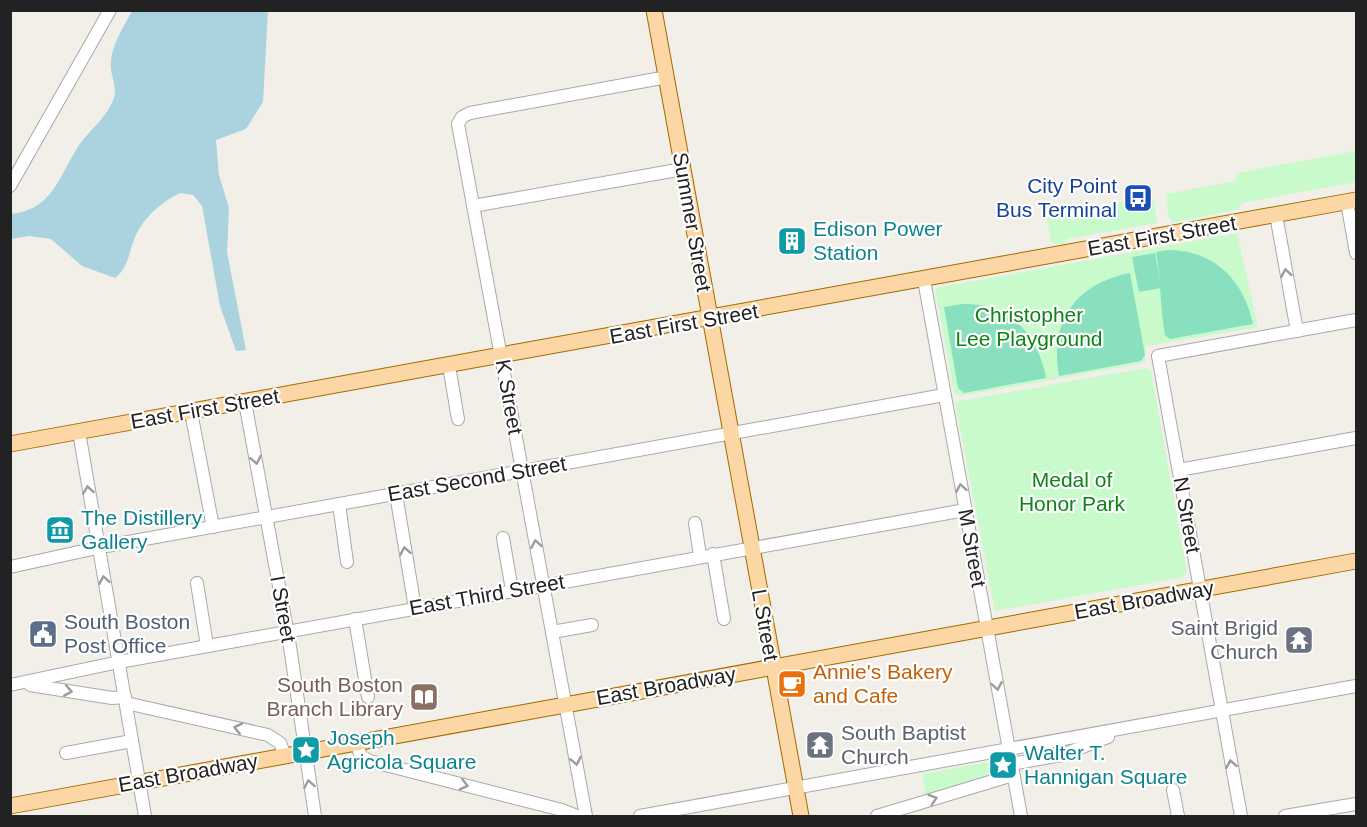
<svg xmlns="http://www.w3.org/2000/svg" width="1367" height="827" font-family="Helvetica,sans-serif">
<rect width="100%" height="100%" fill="#f2efe9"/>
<g fill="#c8facc">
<polygon points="1356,151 1356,182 1242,203 1238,209 1173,223 1169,217 1166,194 1236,181 1236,173"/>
<polygon points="1150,197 1154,200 1157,223 1067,239 1065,243 1055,244 1051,241 1047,218 1050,215"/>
<polygon points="1237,233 1258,327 1146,346 1145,363 960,396 954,392 935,288"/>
<polygon points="1145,368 1151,371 1187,573 1184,577 995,611 955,402"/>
<polygon points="1000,760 1002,771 926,796 922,774"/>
</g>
<g fill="#88e0be">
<path d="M1168,250C1215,250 1244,281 1253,324L1170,339L1165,335C1160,307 1161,280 1156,252Z"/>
<polygon points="1155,253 1161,288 1139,292 1132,257"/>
<path d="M1130,273L1145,355L1141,361L1059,376C1049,320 1076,284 1130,273Z"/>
<path d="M962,304C1009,303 1038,334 1046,378L964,393L958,388L944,307Z"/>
</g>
<path fill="#aad3df" d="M132,11H268L263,102L246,129L216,140L219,175L229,208L227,252L246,350L236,351L220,306L202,206L193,195L180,193C160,203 141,220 134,240C128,255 128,268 115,278L82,266L51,239L29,236L11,239V214C51,210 58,179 76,150C88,130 105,121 114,98C118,86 109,74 111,61C112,44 124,26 132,11Z"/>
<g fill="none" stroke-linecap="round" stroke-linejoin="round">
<g stroke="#a9a9a9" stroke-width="14">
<g id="minor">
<polyline points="10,186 110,10"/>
<polyline points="1347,202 1356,253"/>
<polyline points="473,206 683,169"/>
<polyline points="1276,215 1297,331"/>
<polyline points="924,280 1021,816"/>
<polyline points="449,366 458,419"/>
<polyline points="245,402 289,640 315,816"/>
<polyline points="191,412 213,527"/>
<polyline points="79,432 145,816"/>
<polyline points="1179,470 1356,438"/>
<polyline points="396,494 415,608"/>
<polyline points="339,504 347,562"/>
<polyline points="695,523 700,556"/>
<polyline points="503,538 512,590"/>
<polyline points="713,554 724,619"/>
<polyline points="10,567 106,546 944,395"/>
<polyline points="197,583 207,646"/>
<polyline points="355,619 368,697"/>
<polyline points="552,632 592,625"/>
<polyline points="10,685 119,662 965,510"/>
<polyline points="30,685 112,698 125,697"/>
<polyline points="126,703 268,735 280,743 285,756"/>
<polyline points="356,743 361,756 370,761 562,810 577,816"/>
<polyline points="66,753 132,741"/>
<polyline points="1011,764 1062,755 1108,737"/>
<polyline points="1173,790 1178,816"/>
<polyline points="586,816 458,124 462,117 470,113 667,77"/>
<polyline points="640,816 1356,686"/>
<polyline points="877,816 1013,775"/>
<polyline points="1241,816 1158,356 1356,320"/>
<polyline points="1285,816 1356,804"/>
</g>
</g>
<g stroke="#a06b00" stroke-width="17">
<g id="major">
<polyline points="654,10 801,816"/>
<polyline points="10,444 1356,200"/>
<polyline points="10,806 1356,561"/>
</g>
</g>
<use href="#minor" stroke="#fff" stroke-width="12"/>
<use href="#major" stroke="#fcd6a4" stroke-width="15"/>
</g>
<defs><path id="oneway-chevron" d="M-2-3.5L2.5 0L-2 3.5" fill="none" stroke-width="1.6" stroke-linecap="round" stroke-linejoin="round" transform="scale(1.5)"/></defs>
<g stroke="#9c9c9c">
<use href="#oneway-chevron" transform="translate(1286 273) rotate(-100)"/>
<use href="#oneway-chevron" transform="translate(256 460) rotate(79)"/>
<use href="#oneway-chevron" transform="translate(961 488) rotate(-100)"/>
<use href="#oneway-chevron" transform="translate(88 490) rotate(-99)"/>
<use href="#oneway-chevron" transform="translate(536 544) rotate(-100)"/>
<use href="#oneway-chevron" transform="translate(405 551) rotate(-100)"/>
<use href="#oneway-chevron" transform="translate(104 580) rotate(-100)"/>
<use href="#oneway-chevron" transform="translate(997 686) rotate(80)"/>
<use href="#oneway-chevron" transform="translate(68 691) rotate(10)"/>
<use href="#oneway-chevron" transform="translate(238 728) rotate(-167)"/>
<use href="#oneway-chevron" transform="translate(576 761) rotate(79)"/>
<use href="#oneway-chevron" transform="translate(1231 764) rotate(-100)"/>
<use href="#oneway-chevron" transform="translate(309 784) rotate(-100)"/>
<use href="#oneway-chevron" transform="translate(464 785) rotate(14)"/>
<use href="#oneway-chevron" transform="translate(933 799) rotate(-17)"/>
</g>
<defs>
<g id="bus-square" transform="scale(1.5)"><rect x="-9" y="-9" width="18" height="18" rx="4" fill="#1a4fb4" stroke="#fff"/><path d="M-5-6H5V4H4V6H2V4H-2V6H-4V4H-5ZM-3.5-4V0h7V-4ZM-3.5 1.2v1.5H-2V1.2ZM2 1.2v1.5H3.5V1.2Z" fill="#fff"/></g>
<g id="building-square" transform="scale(1.5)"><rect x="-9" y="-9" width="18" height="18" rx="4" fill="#0f9aa8" stroke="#fff"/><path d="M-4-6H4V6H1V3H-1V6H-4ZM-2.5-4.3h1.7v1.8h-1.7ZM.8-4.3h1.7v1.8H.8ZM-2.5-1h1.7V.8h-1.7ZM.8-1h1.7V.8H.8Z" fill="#fff"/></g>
<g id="museum-square" transform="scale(1.5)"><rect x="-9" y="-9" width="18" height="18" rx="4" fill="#0f9aa8" stroke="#fff"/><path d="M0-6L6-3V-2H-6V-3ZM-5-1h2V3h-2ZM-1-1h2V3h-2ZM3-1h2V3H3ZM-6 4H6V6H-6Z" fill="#fff"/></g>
<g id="civic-square" transform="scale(1.5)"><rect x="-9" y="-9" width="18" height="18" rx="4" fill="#5c6f8a" stroke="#fff"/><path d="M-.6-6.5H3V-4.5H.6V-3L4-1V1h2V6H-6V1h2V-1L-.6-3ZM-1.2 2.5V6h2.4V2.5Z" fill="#fff"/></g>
<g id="temple-square" transform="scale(1.5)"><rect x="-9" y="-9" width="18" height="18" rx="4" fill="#6b7280" stroke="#fff"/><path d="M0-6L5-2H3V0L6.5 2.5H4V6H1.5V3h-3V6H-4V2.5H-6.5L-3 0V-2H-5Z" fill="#fff"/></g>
<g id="cafe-square" transform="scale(1.5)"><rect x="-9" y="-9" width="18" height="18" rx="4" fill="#e8710a" stroke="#fff"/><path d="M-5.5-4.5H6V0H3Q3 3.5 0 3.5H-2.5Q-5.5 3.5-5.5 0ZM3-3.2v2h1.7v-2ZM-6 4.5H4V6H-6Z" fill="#fff"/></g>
<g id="library-square" transform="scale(1.5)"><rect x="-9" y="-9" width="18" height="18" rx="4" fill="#8d6e63" stroke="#fff"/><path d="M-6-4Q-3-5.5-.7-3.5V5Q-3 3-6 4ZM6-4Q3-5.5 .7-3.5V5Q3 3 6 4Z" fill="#fff"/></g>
<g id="sight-square" transform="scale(1.5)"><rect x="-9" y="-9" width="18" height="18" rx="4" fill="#0f9aa8" stroke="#fff"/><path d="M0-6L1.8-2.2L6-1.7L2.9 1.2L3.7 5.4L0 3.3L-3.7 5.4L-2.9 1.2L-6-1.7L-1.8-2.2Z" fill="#fff"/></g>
</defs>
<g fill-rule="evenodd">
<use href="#bus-square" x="1138" y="198"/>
<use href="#building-square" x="792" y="241"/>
<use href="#museum-square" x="60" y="530"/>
<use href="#civic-square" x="43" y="634"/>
<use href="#temple-square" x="1299" y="640"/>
<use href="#cafe-square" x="792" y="684"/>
<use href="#library-square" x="424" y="697"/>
<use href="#temple-square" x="820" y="745"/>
<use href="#sight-square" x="306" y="750"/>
<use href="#sight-square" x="1003" y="765"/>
</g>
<g text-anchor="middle" stroke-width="4.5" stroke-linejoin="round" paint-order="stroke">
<g font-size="21" fill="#164399" stroke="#fff" text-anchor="end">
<text x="1117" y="193">City Point<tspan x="1117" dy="24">Bus Terminal</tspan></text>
</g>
<g font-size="21" fill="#222" stroke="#fff">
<text transform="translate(692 222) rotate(80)" y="7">Summer Street</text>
<text transform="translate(1162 236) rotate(-10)" y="7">East First Street</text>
<text transform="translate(684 324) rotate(-10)" y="7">East First Street</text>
<text transform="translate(509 397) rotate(80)" y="7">K Street</text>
<text transform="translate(205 409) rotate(-10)" y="7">East First Street</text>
<text transform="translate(477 479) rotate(-10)" y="7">East Second Street</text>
<text transform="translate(1187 515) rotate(80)" y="7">N Street</text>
<text transform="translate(972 548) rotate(80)" y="7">M Street</text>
<text transform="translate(487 595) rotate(-10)" y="7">East Third Street</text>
<text transform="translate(1144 600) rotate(-10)" y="7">East Broadway</text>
<text transform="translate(283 609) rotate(80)" y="7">I Street</text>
<text transform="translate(765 625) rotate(80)" y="7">L Street</text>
<text transform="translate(666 686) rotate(-10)" y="7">East Broadway</text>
<text transform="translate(188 773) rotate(-10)" y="7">East Broadway</text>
</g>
<g font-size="21" fill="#0d838f" stroke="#fff" text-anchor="start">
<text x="813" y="236">Edison Power<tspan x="813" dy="24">Station</tspan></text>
<text x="81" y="525">The Distillery<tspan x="81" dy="24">Gallery</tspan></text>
<text x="327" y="745">Joseph<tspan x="327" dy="24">Agricola Square</tspan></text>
<text x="1024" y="760">Walter T.<tspan x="1024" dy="24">Hannigan Square</tspan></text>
</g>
<g font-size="21" fill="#0c8416" stroke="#fff">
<text x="1029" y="322">Christopher<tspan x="1029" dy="24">Lee Playground</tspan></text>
<text x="1072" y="487">Medal of<tspan x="1072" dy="24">Honor Park</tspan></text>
</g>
<g font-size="21" fill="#4e5e75" stroke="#fff" text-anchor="start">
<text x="64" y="629">South Boston<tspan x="64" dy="24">Post Office</tspan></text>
</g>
<g font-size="21" fill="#5b616d" stroke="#fff" text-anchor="end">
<text x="1278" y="635">Saint Brigid<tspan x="1278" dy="24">Church</tspan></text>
<text x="841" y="740" text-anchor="start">South Baptist<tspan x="841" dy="24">Church</tspan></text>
</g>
<g font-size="21" fill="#c56008" stroke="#fff" text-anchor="start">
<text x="813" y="679">Annie's Bakery<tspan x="813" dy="24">and Cafe</tspan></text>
</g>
<g font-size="21" fill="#785e54" stroke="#fff" text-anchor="end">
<text x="403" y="692">South Boston<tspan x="403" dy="24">Branch Library</tspan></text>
</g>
</g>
<rect width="1367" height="827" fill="none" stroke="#222222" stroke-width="24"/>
</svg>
